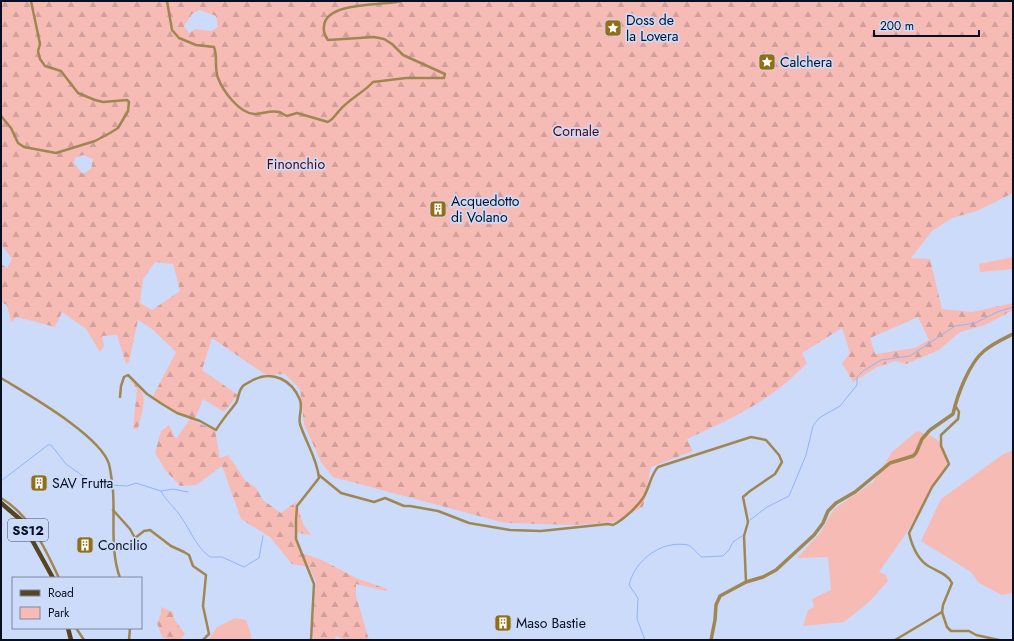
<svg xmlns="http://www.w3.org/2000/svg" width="1014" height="641" font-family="Jost,sans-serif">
<defs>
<pattern id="forest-firs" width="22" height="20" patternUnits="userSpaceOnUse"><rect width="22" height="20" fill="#f7bbb6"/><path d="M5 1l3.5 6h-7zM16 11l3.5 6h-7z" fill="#d2a09c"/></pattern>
</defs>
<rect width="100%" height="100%" fill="#ccdbfa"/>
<g fill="#f7bbb6">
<polygon points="1013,257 1013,269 980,272 979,264"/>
<path d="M917,431C937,437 941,440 949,460L905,535L879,572L886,575L888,581L869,602L844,622L803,626L808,610L814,607L812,599L831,590L828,557L797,558L820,533L834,509L873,482L892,452Z"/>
<polygon points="1013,450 1013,593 1002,595 979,583 971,572 921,541 941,499 1002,455"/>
<polygon points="235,618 246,620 251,635 251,640 208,640 217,627"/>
</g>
<g fill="url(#forest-firs)" fill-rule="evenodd">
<path d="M1,1H1013V193L977,211L952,218L932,231L911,258L930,259L942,309L972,312L1013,303V310L985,325L960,332L939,350L906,364L896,361L877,367L853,382L842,363L850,353L842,328L802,353L807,363C772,400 733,418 687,439L693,451L651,467L643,507L614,522L574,525L505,523L333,477L321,462L304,424L300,389L285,374L266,375L212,338L202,370L238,395L224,412L203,399L194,421L215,430L220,458L228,455L245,480L256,488L263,500L281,513L296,502L303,524L311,535L294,532L302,553L322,560L356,578L387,589L386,591L356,584V596L369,640H346L336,636L334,640H314L312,636L316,582L309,567L292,564L270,537L241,519L222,466L196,485L180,486L166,471L155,453L161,431L169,425L176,439L190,419L174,412L152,398L176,352L152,329L138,320L129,362L126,364L117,335L102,336L104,346L100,352L86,329L62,312L55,327L17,317L11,322L7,305L1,302V264L7,268L12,259L1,244ZM200,10L216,16L218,27L211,31L195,29L189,33L184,26L192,14ZM83,155L93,159L91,169L83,174L74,163L75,158ZM155,262L173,264L180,291L152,310L140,303L143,279ZM918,317L929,340L915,348L875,354L870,338Z"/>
<path d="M130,380C151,395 143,406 138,429H133L137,389Z"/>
<polygon points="161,607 173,612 174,619 185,634 180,640 168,640 162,637 157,623 161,614"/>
</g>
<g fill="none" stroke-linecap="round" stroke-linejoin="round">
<g stroke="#90b3fe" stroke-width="1">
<polyline points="1,481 48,445 51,445 66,464 90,481 97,484 127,486 136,483 161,491 173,489 188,492"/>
<path d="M161,491C165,499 170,503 175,509C188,523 194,546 210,557H222L244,567L259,558L263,536"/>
<polyline points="750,520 767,507 789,496 806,455 813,426 819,418 840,406 857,385 857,377 863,371 881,360 910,356 955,326 975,323 997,312 1013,307"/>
<path d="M645,640L637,619L638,598L629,585C635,560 661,540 688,545C693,547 697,554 702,557L723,556L729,550L733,542L742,536"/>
</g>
<g stroke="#a08650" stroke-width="2.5">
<path d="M167,1L172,30L179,38L196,45L214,47C218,57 214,68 218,78C223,91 239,113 254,114C262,114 271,110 279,112C282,113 284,115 287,116L297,113L328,122C334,119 335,115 339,111C349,99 363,93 373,82L406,78H444L445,74L403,55L392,44L384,39L374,37L328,40C325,36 323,32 324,26C326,1 384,6 401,1"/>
<polyline points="1,116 11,128 18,143 24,147 56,153 95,141 110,133 118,128 128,111 129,102 127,100 103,102 95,100 78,93 61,71 45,66 40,59 38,51 40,44 31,1"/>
<path d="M1,378C27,394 100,435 109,464C111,472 112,482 113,491C115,520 110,550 120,578"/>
<path d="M120,397L121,386L124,377L128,375L147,394L162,404L177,413L200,421L216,430C222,420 229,412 236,403C239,398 238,391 243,386C245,384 250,382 253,380C273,370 292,380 300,400C303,409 298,416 300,424C306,443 317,458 319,478L297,506L296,520V539L314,584L311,640"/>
<path d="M955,405L959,412L958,419L941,435V446L949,464L932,487L909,533C912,546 917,560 930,567C939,572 947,574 952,583L943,605L942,612L947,627L951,631H969L976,635L999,640"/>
<path d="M319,475L341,493L374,502L385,498L404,506H410L438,511L469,523L510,530L541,531L608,524L613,525C623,520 637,507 643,498C650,487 650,476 658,467L751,437L766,440L779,455L782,462L775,474L750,491L743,497L748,522L744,536L746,582"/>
<path d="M1,498C30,515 45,548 59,578"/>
<polyline points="113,510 130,529 135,538 144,531 150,530 171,546 184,552 189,555 193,566 206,575 203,606 209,634 203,640"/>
<polyline points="76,628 84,640"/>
<polyline points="129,640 130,628"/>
<polyline points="895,640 942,612"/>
</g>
<path stroke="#a08650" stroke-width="3.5" d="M711,640L715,620L716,605L720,596L746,582L763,577L776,570L814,535L823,523L828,511L836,503L855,492L890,463L913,456L916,453L922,439L930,430L953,414C957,396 969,363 984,351C992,344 1003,339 1013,334"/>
<g stroke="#56451f" stroke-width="4.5">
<polyline points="1,503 21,520 53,578"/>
<polyline points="68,628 71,640"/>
</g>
</g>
<defs>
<g id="sight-square" transform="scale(0.9)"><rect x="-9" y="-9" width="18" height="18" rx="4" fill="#926f16" stroke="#ccdbfa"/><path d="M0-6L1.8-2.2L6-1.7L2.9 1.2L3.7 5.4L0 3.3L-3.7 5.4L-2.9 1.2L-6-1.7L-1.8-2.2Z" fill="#fff"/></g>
<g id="building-square" transform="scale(0.9)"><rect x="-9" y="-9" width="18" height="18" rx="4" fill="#926f16" stroke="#ccdbfa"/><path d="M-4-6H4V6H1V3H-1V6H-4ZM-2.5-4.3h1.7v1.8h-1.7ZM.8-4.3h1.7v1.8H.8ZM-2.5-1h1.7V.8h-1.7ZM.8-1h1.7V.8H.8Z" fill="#fff"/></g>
</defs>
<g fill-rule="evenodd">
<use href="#sight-square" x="613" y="28"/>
<use href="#sight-square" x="767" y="62"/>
<use href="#building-square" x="438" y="209"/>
<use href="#building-square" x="39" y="483"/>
<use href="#building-square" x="85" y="545"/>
<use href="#building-square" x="503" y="623"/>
</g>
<g text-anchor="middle" stroke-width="3.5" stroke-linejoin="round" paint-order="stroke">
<rect fill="#ccdbfa" stroke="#424c61" stroke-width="1" x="8" y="519" width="40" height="22" rx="3"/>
<g font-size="13" font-weight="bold" fill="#070f20">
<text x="28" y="535">SS12</text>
</g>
<g font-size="14" fill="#070f20" stroke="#ccdbfa" text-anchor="start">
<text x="626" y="25">Doss de<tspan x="626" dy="16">la Lovera</tspan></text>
<text x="780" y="67">Calchera</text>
<text x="451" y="206">Acquedotto<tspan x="451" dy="16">di Volano</tspan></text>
<text x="52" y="488">SAV Frutta</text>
<text x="98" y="550">Concilio</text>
<text x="516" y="628">Maso Bastie</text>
</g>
<g font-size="14" fill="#550008" stroke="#ccdbfa">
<text x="576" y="136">Cornale</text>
<text x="296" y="169">Finonchio</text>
</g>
</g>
<rect width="1014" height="641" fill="none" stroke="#070f20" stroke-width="4"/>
<rect x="12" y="577" width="130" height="52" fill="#ccdbfa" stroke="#7d89a3"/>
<rect x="20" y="590" width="20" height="6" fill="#56451f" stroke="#7d89a3"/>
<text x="48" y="597" font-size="12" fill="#070f20">Road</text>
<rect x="20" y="607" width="20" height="12" fill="#f7bbb6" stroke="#7d89a3"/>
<text x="48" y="617" font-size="12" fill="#070f20">Park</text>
<path d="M874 30v6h105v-6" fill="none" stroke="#070f20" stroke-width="2"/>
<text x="880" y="30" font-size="12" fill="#070f20" stroke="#ccdbfa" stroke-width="3" paint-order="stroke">200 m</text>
</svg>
